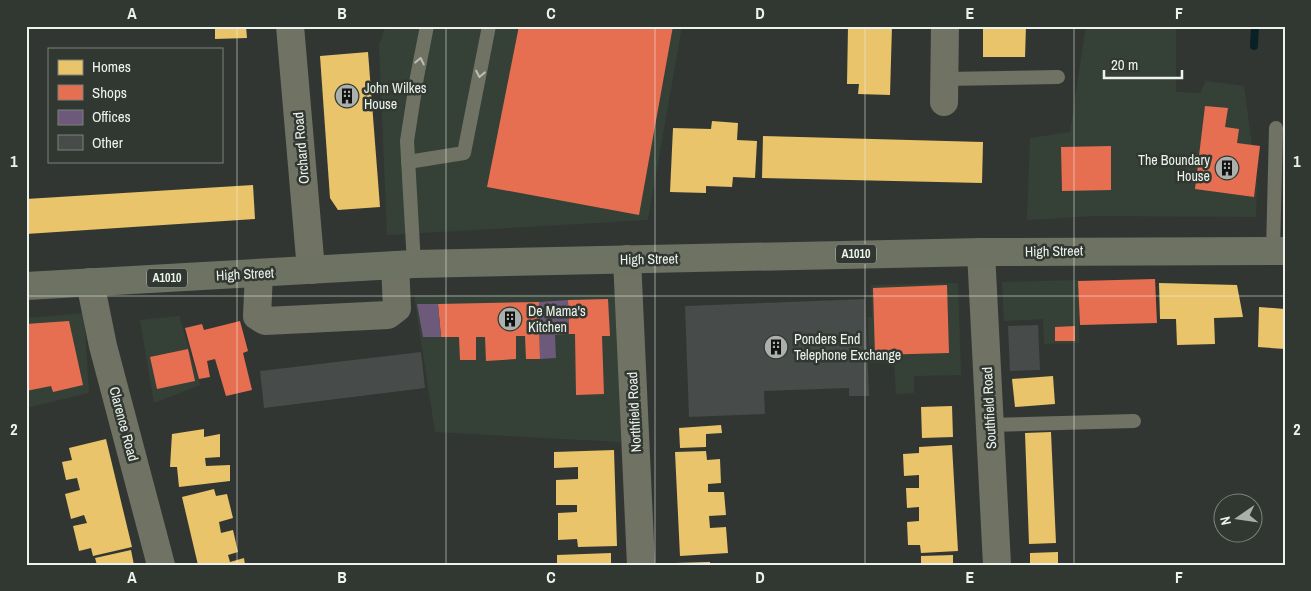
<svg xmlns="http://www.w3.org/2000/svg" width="1311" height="591" font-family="'Archivo Narrow',sans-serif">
<rect width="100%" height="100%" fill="#323632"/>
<g fill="#354137">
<polygon points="386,26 682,26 648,220 387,235 379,44"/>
<polygon points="1086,26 1176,26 1176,92 1200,93 1206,81 1244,86 1257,184 1256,217 1094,216 1027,220 1030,138 1070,132"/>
<polygon points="1079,280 1079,343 1044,344 1043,319 1004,321 1002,282"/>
<polygon points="958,283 961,375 914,376 914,393 896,394 894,363 869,363 868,317 872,317 871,285"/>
<polygon points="616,294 621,442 435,432 414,295"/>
<polygon points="84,313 89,393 26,408 26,318"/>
<polygon points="179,316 200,385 154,403 140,320"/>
</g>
<g fill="#e9c46a">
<polygon points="215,26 246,26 247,38 215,39"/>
<polygon points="848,26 892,26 890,95 858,94 859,84 847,84"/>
<polygon points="983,26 1026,26 1025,57 983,57"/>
<polygon points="368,52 380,207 338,210 330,198 320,56"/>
<polygon points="712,121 738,123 737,140 757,141 755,178 733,177 732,187 706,186 706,193 670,192 673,128 711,129"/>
<polygon points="763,136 983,142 982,183 762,178"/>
<polygon points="253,185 255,219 26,234 26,199"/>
<polygon points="1159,283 1237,285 1243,317 1214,318 1215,344 1177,345 1176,319 1160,319"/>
<polygon points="1259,307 1285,309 1285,349 1258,347"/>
<polygon points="1053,376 1055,404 1015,407 1012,379"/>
<polygon points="952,406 953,437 922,438 921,407"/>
<polygon points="721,425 722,433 706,434 706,447 680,448 679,428"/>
<polygon points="204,429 204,437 220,434 220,457 205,458 206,466 230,465 230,481 179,487 177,467 170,467 172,434"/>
<polygon points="1051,432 1056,543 1029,544 1025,433"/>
<polygon points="106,439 132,547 93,556 91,548 79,551 73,526 87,523 84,515 71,519 65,494 80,490 77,478 66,480 62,462 72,460 69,448"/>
<polygon points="952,445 958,551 921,553 920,545 908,545 907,522 919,521 919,507 907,508 906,488 919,488 919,475 904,476 903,454 919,453 919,447"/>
<polygon points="614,450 617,546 578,547 577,539 558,540 558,513 577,512 577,505 556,505 556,480 578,479 578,467 554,468 554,452"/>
<polygon points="706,451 707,460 720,459 721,483 708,484 708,492 724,492 726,515 709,516 710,528 726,527 728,553 680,556 675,452"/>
<polygon points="214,489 216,496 227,494 233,518 219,522 221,533 233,530 238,552 228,555 230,562 244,558 245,565 198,565 182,497"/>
<polygon points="131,550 134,565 97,565 95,558"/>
<polygon points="1058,552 1058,565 1030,565 1030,553"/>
<polygon points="611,553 611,565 557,565 557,555"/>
<polygon points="953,555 953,565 921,565 921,556"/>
<polygon points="710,562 710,565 676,565 675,563"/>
</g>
<g fill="#e76f51">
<polygon points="519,26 673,26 639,215 487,187"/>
<polygon points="1205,106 1228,108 1225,127 1239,129 1237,143 1260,146 1254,197 1195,189"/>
<polygon points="1111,146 1111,190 1062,191 1061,147"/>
<polygon points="1155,279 1157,323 1080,325 1078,281"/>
<polygon points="947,285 949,353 875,355 873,288"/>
<polygon points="608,299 610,336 602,336 604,394 576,395 575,334 569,334 568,300"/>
<polygon points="539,302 540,359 526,359 525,336 516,336 516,359 486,361 485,337 476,337 476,360 460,360 459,337 441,337 438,304"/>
<polygon points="69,321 83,385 53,392 51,386 26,391 26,324"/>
<polygon points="240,321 248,351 243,353 252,390 226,396 215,359 207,361 210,377 199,379 185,328 202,324 204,330"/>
<polygon points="1075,326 1075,341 1055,341 1055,327"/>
<polygon points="188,349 195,381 157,389 150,357"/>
</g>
<g fill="#6d597a">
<polygon points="568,300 569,334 555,335 556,358 540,359 539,302"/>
<polygon points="417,304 438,304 441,337 423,337"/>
</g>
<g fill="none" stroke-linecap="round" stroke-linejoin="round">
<polyline stroke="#092026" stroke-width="8" points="1254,46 1255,26"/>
</g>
<g fill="#474b49">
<polygon points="865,299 869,396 849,396 849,388 764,391 765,414 689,417 685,306"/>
<polygon points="1038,325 1040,370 1010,371 1008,326"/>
<polygon points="421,352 425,388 264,408 260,371"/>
</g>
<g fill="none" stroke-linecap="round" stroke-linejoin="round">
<g stroke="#707264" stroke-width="14">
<polyline points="945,79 1058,77"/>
<polyline points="408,162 464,153 489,26"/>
<polyline points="1273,251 1276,128"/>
<polyline points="414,264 407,141 417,77 427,26"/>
<polyline points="989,425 1134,421"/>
</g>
<g stroke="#707264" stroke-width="28">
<polyline points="290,26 311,270"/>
<polyline points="944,102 945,26"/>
<polyline points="981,252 997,565"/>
<polyline points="627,259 641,565"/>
<polyline points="259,273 257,316 265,321 388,315 397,308 395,265"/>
<polyline points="90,282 103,346 161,565"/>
</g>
<polyline stroke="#6e7262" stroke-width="28" points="26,286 414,264 981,252 1285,251"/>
</g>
<defs><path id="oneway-chevron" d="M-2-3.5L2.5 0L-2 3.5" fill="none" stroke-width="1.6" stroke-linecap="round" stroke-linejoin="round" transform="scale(1.25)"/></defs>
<g stroke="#bbbfb6">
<use href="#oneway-chevron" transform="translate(420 61) rotate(-78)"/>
<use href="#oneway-chevron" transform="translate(480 74) rotate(101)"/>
</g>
<path fill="none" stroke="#edf2ed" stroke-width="1" stroke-opacity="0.55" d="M237,26V565M446,26V565M655,26V565M865,26V565M1074,26V565M26,296H1285"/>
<defs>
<g id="building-disc" transform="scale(1.25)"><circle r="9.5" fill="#acb0ac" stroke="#303831"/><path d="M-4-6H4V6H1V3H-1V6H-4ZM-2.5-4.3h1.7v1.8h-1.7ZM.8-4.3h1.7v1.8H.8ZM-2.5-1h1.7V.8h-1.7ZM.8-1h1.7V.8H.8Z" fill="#111"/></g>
</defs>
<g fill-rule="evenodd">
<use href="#building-disc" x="347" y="96"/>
<use href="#building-disc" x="1227" y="168"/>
<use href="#building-disc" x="510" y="319"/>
<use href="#building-disc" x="776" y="347"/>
</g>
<g text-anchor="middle" stroke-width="5" stroke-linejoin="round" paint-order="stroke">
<g fill="#303831" stroke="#b4bab5" stroke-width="1">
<rect x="836" y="244.5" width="40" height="19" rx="4"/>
<rect x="147" y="268.5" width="40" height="19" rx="4"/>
</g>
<g font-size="12" font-weight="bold" fill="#edf2ed">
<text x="856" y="258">A1010</text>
<text x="167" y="282">A1010</text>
</g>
<g font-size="14" fill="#edf2ed" stroke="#303831" text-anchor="start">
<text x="364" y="93">John Wilkes<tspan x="364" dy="16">House</tspan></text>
<text x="1210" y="165" text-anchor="end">The Boundary<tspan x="1210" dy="16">House</tspan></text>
<text x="528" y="316">De Mama's<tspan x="528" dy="16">Kitchen</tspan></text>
<text x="794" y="344">Ponders End<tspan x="794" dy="16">Telephone Exchange</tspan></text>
</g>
<g font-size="14" fill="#edf2ed" stroke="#303831">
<text transform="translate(301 148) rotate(-95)" y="5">Orchard Road</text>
<text transform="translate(1054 251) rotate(-1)" y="5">High Street</text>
<text transform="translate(649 259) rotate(-1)" y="5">High Street</text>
<text transform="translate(245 274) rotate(-3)" y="5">High Street</text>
<text transform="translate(989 408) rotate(-93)" y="5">Southfield Road</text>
<text transform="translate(634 412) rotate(-93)" y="5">Northfield Road</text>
<text transform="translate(124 424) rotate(75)" y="5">Clarence Road</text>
</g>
</g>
<rect width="1311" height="591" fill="none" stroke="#303831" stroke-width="55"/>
<rect x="48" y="48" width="175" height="115" fill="#303831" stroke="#7c827c"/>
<rect x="58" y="60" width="25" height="15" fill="#e9c46a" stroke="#7c827c"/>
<text x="92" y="72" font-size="15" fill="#edf2ed">Homes</text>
<rect x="58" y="85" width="25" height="15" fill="#e76f51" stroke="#7c827c"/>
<text x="92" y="98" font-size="15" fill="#edf2ed">Shops</text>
<rect x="58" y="110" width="25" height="15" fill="#6d597a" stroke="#7c827c"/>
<text x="92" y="122" font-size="15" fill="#edf2ed">Offices</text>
<rect x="58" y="135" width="25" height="15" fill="#474b49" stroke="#7c827c"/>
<text x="92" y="148" font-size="15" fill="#edf2ed">Other</text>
<g transform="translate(1238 518) rotate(257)"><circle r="24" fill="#303831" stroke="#7c827c"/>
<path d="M0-4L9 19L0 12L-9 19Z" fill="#acb0ac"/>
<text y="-8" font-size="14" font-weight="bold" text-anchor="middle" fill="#edf2ed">N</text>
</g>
<path d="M1104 70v8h78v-8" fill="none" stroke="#edf2ed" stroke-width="2.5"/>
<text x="1111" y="70" font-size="15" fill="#edf2ed" stroke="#303831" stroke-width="4" paint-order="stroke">20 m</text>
<rect x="28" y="28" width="1256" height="536" fill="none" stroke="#edf2ed" stroke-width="2"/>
<g font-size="16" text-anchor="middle" font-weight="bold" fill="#edf2ed">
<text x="132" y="19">A</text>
<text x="342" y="19">B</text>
<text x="551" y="19">C</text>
<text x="760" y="19">D</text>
<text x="970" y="19">E</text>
<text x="1179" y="19">F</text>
<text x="14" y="167">1</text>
<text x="1297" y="167">1</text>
<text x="14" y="435">2</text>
<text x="1297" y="435">2</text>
<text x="132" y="583">A</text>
<text x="342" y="583">B</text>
<text x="551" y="583">C</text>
<text x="760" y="583">D</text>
<text x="970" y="583">E</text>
<text x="1179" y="583">F</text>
</g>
</svg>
